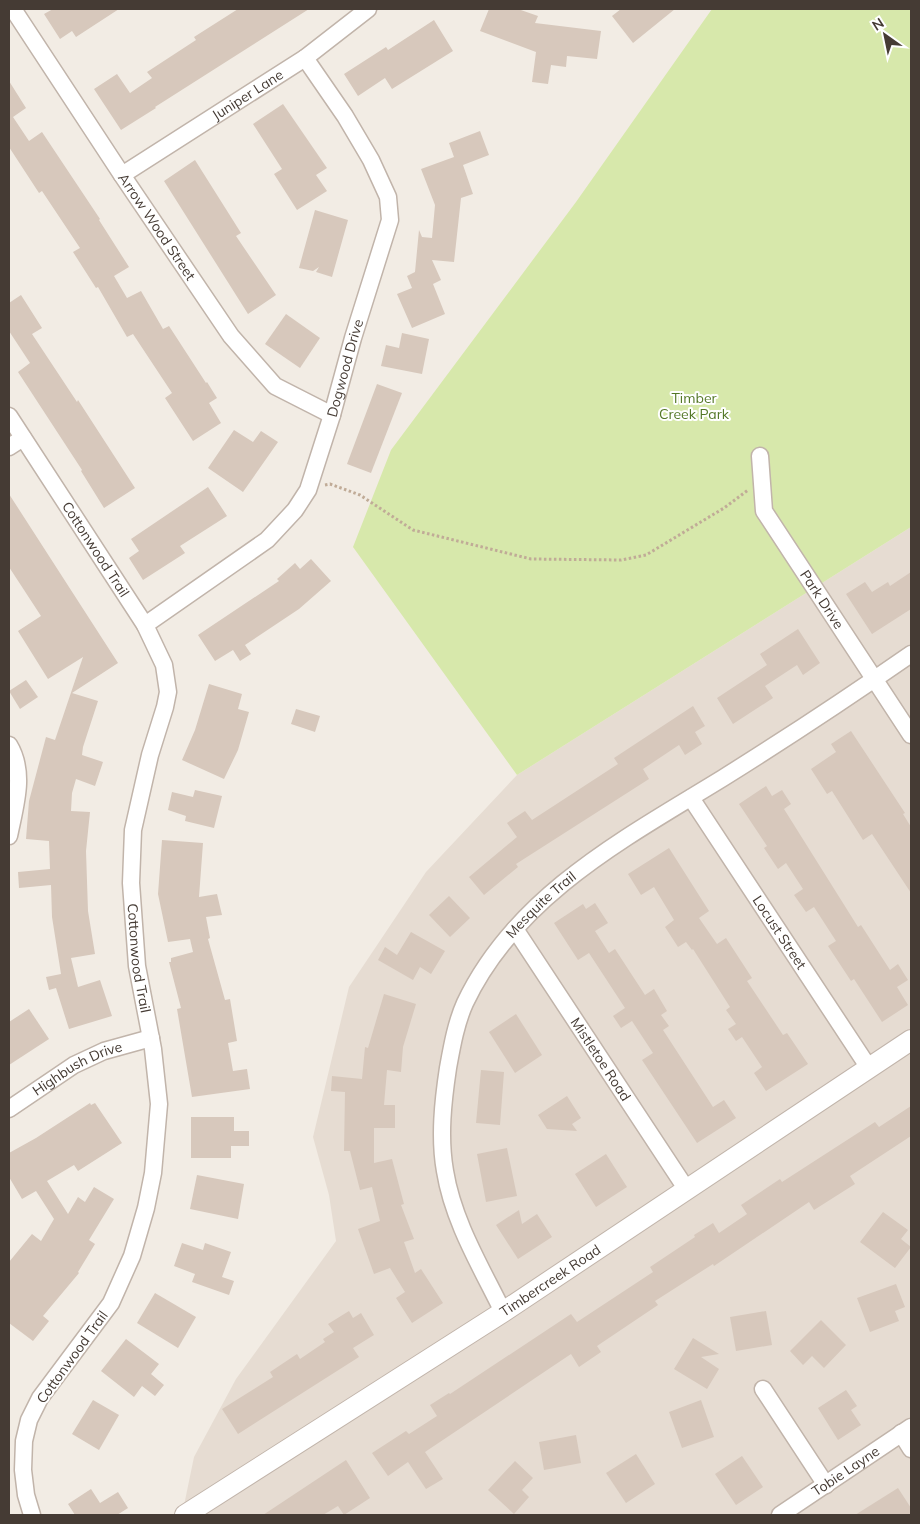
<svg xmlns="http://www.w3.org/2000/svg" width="920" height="1524" font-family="Mulish,sans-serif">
<rect width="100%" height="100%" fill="#f2ece4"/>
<polygon fill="#e6dcd2" points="911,527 911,1515 182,1515 194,1457 236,1379 336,1241 329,1195 313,1137 349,987 426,872 517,775"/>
<polygon fill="#d7e8ab" points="712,9 911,9 911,527 517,775 353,547 391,450 576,202"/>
<g fill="#d7c8bc">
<polygon points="53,9 119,9 76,37 72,31 60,39 44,14"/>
<polygon points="238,9 309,9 155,107 156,108 121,130 94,89 117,74 130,93 152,78 147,72 196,40 194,37"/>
<polygon points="489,9 518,9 538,16 535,23 601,31 597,59 567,56 566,67 551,65 548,84 532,82 536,52 480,31"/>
<polygon points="621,9 675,9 633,43 612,16"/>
<polygon points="434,20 453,51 392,89 385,78 358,96 344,74 386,47 388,50"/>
<polygon points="9,81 26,108 13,117 29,141 42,132 100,219 99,220 129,267 114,276 127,298 141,291 163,329 169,326 206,383 207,382 217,398 209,403 221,423 193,441 165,398 172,393 133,334 127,337 98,287 96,288 73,252 80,248 42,191 39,193 9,147"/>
<polygon points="283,104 327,168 316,175 327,191 297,210 274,174 282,169 253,124"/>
<polygon points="480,131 489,155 463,165 473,194 461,198 454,262 432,260 441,280 433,284 445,314 412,328 397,294 412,288 407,276 415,272 419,230 422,237 432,238 435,205 421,169 454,157 449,143"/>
<polygon points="195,160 241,233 236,236 276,295 248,314 164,181"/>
<polygon points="315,210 348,220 332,277 316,272 319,267 313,271 299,268"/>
<polygon points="21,295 42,328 32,334 77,402 78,400 135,488 104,508 81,471 82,470 18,372 30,363 9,331 9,303"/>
<polygon points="286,314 320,338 300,368 265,344"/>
<polygon points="402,333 429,339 422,374 381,366 386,345 399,348"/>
<polygon points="377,384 402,393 371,473 347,464"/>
<polygon points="234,430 253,442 261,431 278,442 243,492 208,468"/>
<polygon points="208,487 227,516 180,546 185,553 143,580 129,558 139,551 131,539"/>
<polygon points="9,494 118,663 72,693 98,701 83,747 82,755 103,762 95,786 76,779 72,793 71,811 90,812 86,851 88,911 95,954 71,958 78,987 100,980 112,1016 69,1029 56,988 49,990 46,977 61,974 52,917 51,885 19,888 18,872 50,869 49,841 26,839 29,801 46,737 55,740 83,657 48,679 18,631 41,616 9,567"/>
<polygon points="311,559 331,581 299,609 245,645 251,654 240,661 233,650 215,661 198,635 279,581 277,579 295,563 300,569"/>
<polygon points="911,572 911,609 872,634 846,594 865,582 872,592 888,582 890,586"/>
<polygon points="798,629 820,663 803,675 797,665 765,686 773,698 733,724 717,698 767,665 760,654"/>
<polygon points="26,680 38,697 20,709 9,691"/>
<polygon points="209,684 242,694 238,709 249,712 238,750 224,779 182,760 195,730"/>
<polygon points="693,706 705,726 695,732 702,744 685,755 679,745 643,769 649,779 516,864 518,867 484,895 469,877 517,837 507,823 525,811 532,820 618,764 614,758"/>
<polygon points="296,709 320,716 315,732 291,724"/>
<polygon points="851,731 905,813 903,814 911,827 911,893 872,834 863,840 832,791 827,794 811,769 836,752 831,744"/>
<polygon points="766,786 772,796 782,790 791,804 784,809 858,927 861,925 890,970 898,964 908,980 897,987 908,1005 882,1022 854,979 851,981 828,946 836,941 814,907 806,912 794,895 803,889 786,863 778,869 764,848 767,846 739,804"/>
<polygon points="195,790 222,796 214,828 185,821 186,816 168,810 172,792 193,797"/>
<polygon points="162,840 203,843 199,897 217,894 222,915 206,917 210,938 208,939 225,1000 230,999 237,1041 228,1043 233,1071 247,1069 250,1089 192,1097 177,1009 181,1008 169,962 171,962 171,958 193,952 190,939 168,942 158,894"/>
<polygon points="669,848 709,911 699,918 717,944 726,938 752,978 747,981 783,1035 787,1033 808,1064 766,1091 754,1073 762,1067 742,1037 736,1041 728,1029 736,1024 726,1010 730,1007 693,949 692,950 686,942 678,947 665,927 674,920 654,887 641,895 628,874"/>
<polygon points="449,896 470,918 450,937 429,915"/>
<polygon points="595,903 608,923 595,931 609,953 615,949 645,995 654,989 667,1011 661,1015 669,1026 663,1030 713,1107 724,1100 736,1118 697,1143 642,1060 653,1053 632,1021 621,1028 613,1016 625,1008 589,953 578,960 554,923 583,904 586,909"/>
<polygon points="411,932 445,951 431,974 420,967 413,980 378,960 385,947 397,955"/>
<polygon points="384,994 416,1004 403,1047 401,1072 387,1070 384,1105 395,1105 395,1128 374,1128 374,1163 392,1159 404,1204 401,1205 414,1239 404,1242 415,1273 421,1269 443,1303 412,1323 396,1298 405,1292 390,1268 374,1274 358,1229 380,1221 372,1187 360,1190 350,1151 344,1151 345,1092 331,1091 332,1076 362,1079 365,1047 368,1048"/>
<polygon points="29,1009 49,1039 9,1065 9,1022"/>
<polygon points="516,1014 542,1055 515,1073 489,1032"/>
<polygon points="481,1070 504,1072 500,1125 476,1123"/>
<polygon points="567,1096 581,1118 572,1124 577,1131 547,1129 538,1115"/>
<polygon points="90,1103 91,1105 95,1103 122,1143 78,1171 74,1165 47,1181 68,1214 78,1197 85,1202 94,1187 114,1199 89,1240 95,1244 78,1272 79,1273 43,1316 49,1321 33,1341 9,1323 9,1262 32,1234 41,1241 54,1219 36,1191 22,1199 9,1177 9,1153 36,1138"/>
<polygon points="911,1106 911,1136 850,1176 855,1184 814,1210 809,1202 714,1266 713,1264 655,1301 658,1305 597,1346 601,1352 579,1367 571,1354 425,1452 443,1479 426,1489 408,1462 388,1476 372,1453 406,1431 409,1434 437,1416 430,1405 449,1393 450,1394 571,1314 577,1322 653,1272 650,1267 695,1237 694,1235 713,1223 719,1233 747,1214 741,1205 780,1179 782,1182 875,1122 879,1127"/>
<polygon points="191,1117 234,1117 234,1131 249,1131 249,1146 231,1146 231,1158 191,1158"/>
<polygon points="507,1148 517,1196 486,1202 477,1154"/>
<polygon points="606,1154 627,1187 596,1207 575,1174"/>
<polygon points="197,1175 244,1184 238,1219 190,1209"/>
<polygon points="519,1210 522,1224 537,1214 552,1237 518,1259 496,1225"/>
<polygon points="883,1212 908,1230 901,1239 911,1247 895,1268 860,1242"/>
<polygon points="182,1243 203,1250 205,1243 231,1252 222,1277 234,1281 229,1295 192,1282 195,1274 174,1266"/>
<polygon points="896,1284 905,1307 895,1311 899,1321 870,1332 857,1298"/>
<polygon points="155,1293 196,1317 178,1348 137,1323"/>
<polygon points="349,1311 353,1318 361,1313 374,1335 353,1348 359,1357 238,1434 222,1409 273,1377 270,1372 297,1354 300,1359 325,1342 323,1339 334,1332 328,1324"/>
<polygon points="766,1311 772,1345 736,1351 730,1317"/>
<polygon points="821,1320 846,1345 824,1368 812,1356 803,1365 790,1351"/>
<polygon points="693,1338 719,1354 701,1357 719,1369 707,1389 674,1369"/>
<polygon points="126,1339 159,1364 151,1374 164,1385 155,1396 142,1386 134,1397 101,1371"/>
<polygon points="846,1390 857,1406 851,1410 861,1425 838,1440 818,1408"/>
<polygon points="93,1400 119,1415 99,1450 72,1434"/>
<polygon points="701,1400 714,1437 682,1448 669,1412"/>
<polygon points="576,1435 581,1463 544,1470 539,1442"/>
<polygon points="636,1454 655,1484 626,1503 606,1473"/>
<polygon points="742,1456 763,1487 736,1505 715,1474"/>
<polygon points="346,1460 370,1498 344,1515 338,1506 323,1515 263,1515"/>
<polygon points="515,1461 533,1478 522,1490 529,1497 514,1514 488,1490"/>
<polygon points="898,1488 911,1508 911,1515 855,1515"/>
<polygon points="91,1489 100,1503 118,1492 128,1508 117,1515 75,1515 68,1504"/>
</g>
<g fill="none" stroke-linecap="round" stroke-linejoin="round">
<g stroke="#c1b4aa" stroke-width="19">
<g id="minor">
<path id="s1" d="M13,9L122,175L231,336L275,386L332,415"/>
<path id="s2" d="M122,175L305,58L368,9"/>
<path id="s3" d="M9,416L145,625L164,665L168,692L165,707L150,755L133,830L131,883L137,966L153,1049L159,1104L153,1173L146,1208L132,1256L111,1303L40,1398L29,1420L24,1441L23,1470L26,1495L32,1515"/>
<polyline points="9,447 23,438"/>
<path id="s4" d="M760,456L764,511L911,735"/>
<path id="s5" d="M145,625L267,540L295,510L308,490L332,415L353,338L390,220L388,197L371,160L345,116L305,58"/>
<path d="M9,745C26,773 15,806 9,836"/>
<path id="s6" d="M691,798L869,1068"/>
<path id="s7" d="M515,929L687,1190"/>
<path id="s8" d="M9,1109L74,1065L104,1051L151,1038"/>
<path id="s9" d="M503,1312C481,1267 453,1221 445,1171C439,1137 443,1101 448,1068C452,1046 456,1023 465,1003C516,895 627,837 723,778C787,738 849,697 911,654"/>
<polyline points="763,1389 826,1485"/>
<polyline points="901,1433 911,1449"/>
<path id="s10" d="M780,1515L911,1427"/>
</g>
</g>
<g stroke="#c1b4aa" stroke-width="22">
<g id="tertiary">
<path id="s11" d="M185,1515L503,1312L911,1040"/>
</g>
</g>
<polyline stroke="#c0ab97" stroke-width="3" stroke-dasharray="2.5 2.5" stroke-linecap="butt" points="325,485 330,484 360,495 413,530 531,559 621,560 646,555 724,508 748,490"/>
<use href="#minor" stroke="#fff" stroke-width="16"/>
<use href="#tertiary" stroke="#fff" stroke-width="20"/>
</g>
<g text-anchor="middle" stroke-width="4" stroke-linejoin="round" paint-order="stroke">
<g font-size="14" fill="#453b34" stroke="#fff">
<text dy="5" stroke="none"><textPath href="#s2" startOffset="149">Juniper Lane</textPath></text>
<text dy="5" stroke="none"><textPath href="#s1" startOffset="261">Arrow Wood Street</textPath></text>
<text dy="5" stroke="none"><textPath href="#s5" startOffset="341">Dogwood Drive</textPath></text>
<text dy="5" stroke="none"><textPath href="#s3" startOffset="159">Cottonwood Trail</textPath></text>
<text dy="5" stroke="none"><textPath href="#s4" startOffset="161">Park Drive</textPath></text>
<text dy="5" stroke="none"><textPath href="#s9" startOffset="449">Mesquite Trail</textPath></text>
<text dy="5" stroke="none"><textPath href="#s6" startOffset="161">Locust Street</textPath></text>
<text dy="5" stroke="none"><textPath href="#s3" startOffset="592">Cottonwood Trail</textPath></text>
<text dy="5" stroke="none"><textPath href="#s7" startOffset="156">Mistletoe Road</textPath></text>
<text dy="5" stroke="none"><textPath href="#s8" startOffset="80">Highbush Drive</textPath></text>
<text dy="5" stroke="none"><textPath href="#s11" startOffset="434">Timbercreek Road</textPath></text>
<text transform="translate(72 1357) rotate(-54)" y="5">Cottonwood Trail</text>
<text dy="5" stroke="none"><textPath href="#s10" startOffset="79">Tobie Layne</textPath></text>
</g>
<g font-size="14" fill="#537726" stroke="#fff">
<text x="694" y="403">Timber<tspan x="694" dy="16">Creek Park</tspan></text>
</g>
</g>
<rect width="920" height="1524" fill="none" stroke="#453b34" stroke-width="20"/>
<g transform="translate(885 35) rotate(327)" stroke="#ffffff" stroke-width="4" paint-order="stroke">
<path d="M0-4L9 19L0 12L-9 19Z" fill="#453b34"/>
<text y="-8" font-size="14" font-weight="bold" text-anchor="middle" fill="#453b34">N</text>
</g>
</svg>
